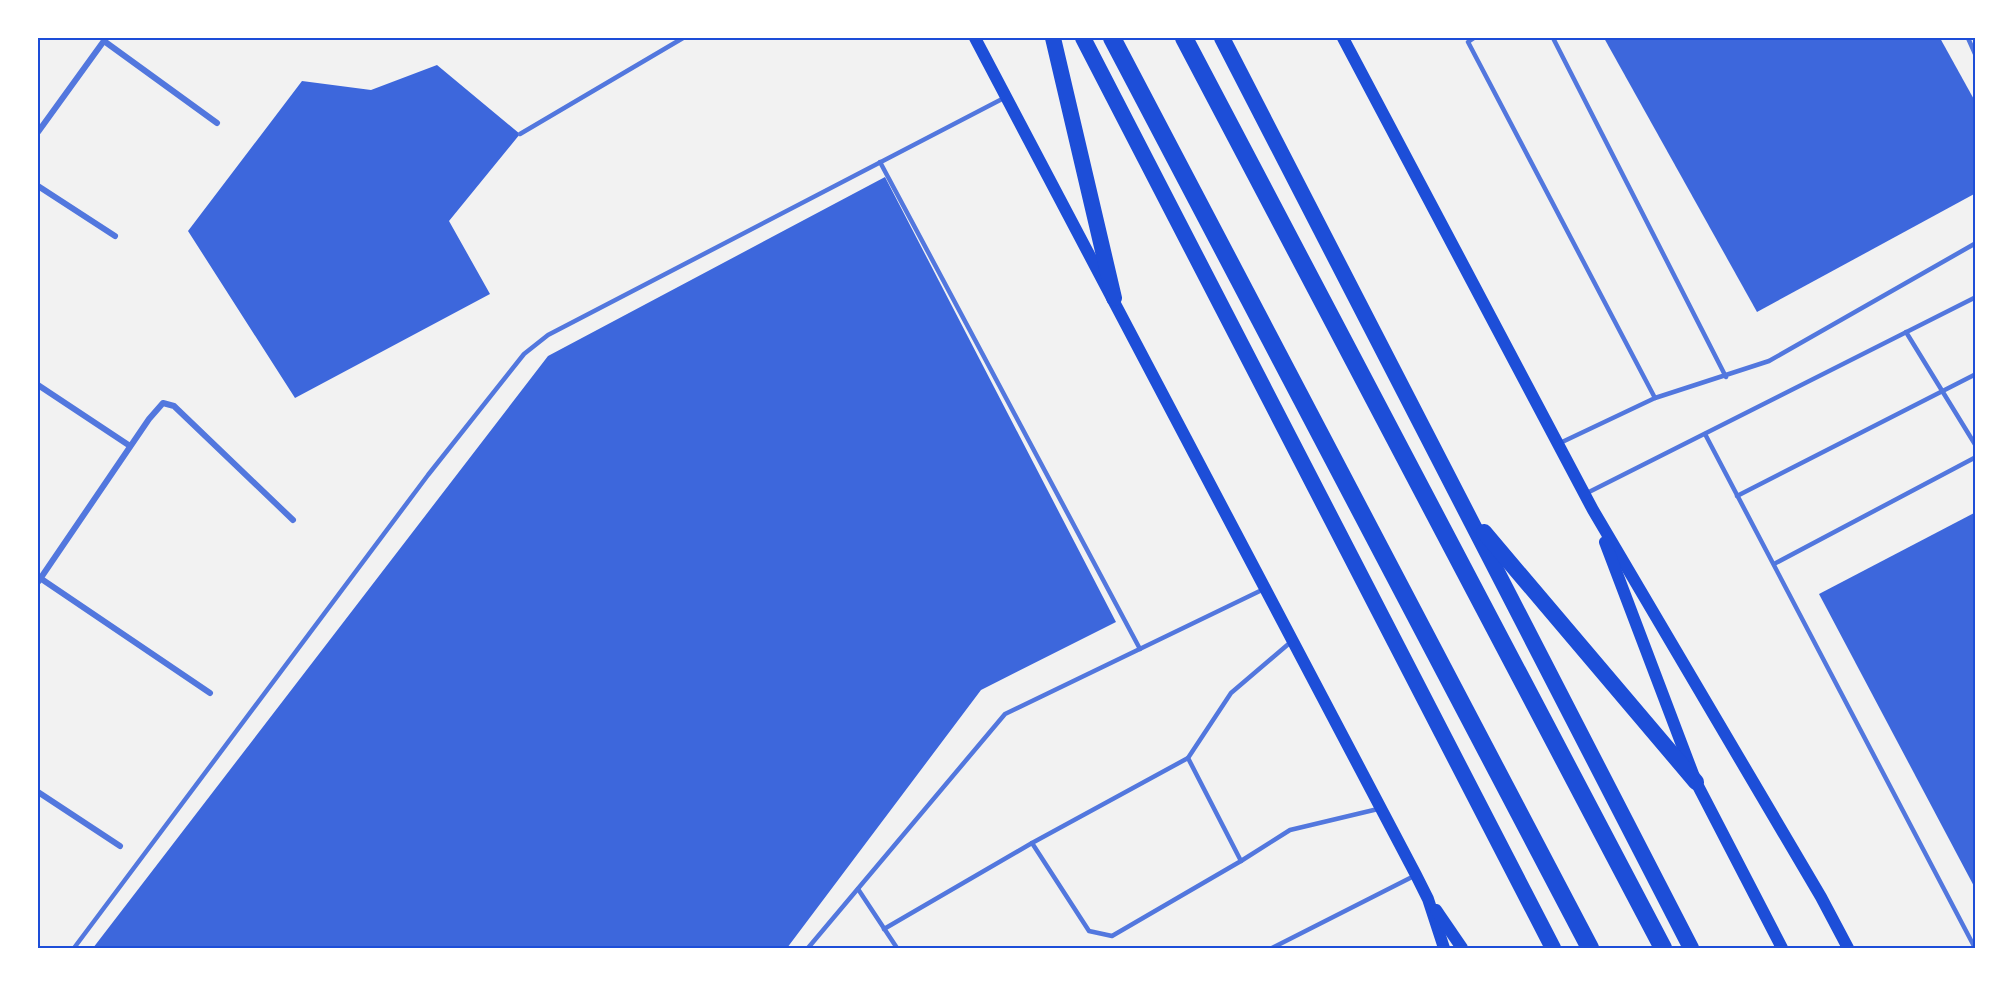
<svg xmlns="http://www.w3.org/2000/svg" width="2013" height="986" font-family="'PT Serif',serif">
<rect width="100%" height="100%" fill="#f2f2f2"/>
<g fill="#3d67dc">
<polygon points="1604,38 1940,38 1976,103 1976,193 1757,312"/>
<polygon points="437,65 520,134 449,221 490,294 295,398 188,231 302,81 371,90"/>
<polygon points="885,177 1116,622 981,690 787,948 93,948 548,356"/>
<polygon points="1976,512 1976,890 1819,594"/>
</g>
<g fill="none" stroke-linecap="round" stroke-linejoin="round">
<g stroke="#5277de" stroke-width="4.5">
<polyline points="1474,38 1468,42 1655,398"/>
<polyline points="1553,38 1726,377"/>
<polyline points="1968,38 1976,56"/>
<polyline points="520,134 683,38"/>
<polyline points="880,162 1140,649"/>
<polyline points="1906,332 1976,446"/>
<polyline points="1705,434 1975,948"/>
<polyline points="1560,443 1655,398 1769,361 1976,243"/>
<polyline points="1587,493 1976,297"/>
<polyline points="1737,496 1976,374"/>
<polyline points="1774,564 1976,457"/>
<polyline points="1292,641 1231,693 1188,758 1241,861 1290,830 1378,809"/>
<polyline points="1188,758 1032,843 1089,931 1112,936 1241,861"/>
<polyline points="858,889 897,948"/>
<polyline points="884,929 1032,843"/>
<polyline points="74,948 428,475 524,354 548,335 1004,98"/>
<polyline points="808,948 1005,714 1264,589"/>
<polyline points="1272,948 1416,875"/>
</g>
<g stroke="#5277de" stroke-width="6">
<polyline points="104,41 217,123"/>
<polyline points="38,132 106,38"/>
<polyline points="38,186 115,236"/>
<polyline points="38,385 130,446"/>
<polyline points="40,578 210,693"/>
<polyline points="38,582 149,419 163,403 174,406 293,520"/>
<polyline points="38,792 120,846"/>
</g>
<g stroke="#1d4ed8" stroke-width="12">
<polyline points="975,38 1416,875 1428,899 1444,948"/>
<polyline points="1343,38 1593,510 1821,897 1848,948"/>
<polyline points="1605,542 1696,782 1782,948"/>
<polyline points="1436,910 1462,948"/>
</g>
<g stroke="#1d4ed8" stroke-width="16">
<polyline points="1053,38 1114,298"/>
<polyline points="1083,38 1553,948"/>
<polyline points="1222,38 1691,948"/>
<polyline points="1484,532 1696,782"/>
</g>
<g stroke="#1d4ed8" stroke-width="18">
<polyline points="1112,38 1590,948"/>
<polyline points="1184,38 1663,948"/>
</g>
</g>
<rect width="2013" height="986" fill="none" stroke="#ffffff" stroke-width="78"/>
<rect x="39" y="39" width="1935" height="908" fill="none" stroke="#1d4ed8" stroke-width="2"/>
</svg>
